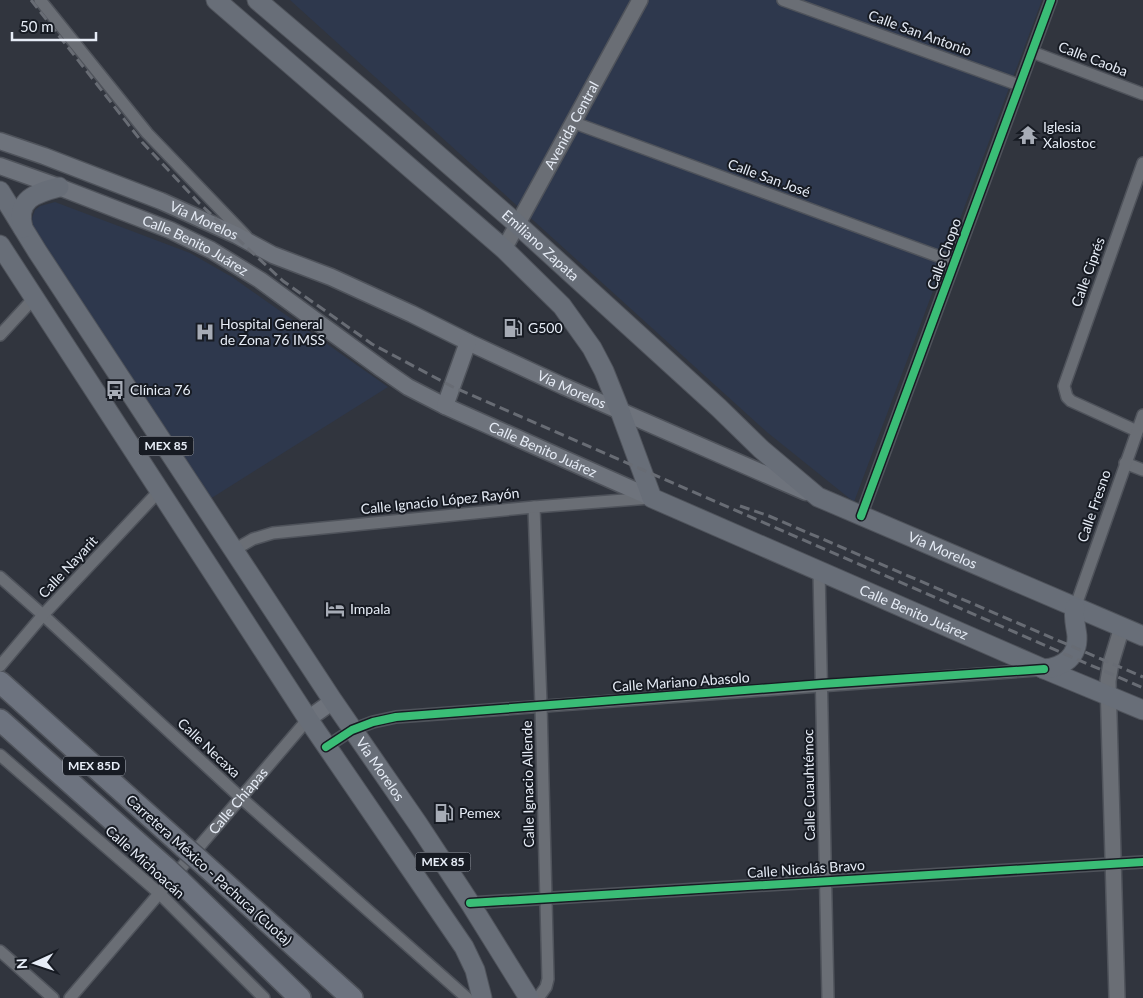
<svg xmlns="http://www.w3.org/2000/svg" width="1143" height="998" font-family="Lato,sans-serif">
<rect width="100%" height="100%" fill="#31353e"/>
<g fill="#2e384d">
<polygon points="290,0 1042,0 854,502 768,433"/>
<polygon points="55,202 190,253 232,277 388,387 210,499 33,228 32,218 35,210 40,206"/>
</g>
<g fill="none" stroke-linecap="round" stroke-linejoin="round">
<g stroke="#4f535b" stroke-width="14">
<g id="minor">
<polyline points="40,0 147,133 246,236"/>
<polyline points="783,0 1019,85"/>
<polyline points="1032,52 1143,94"/>
<polyline points="572,122 954,262"/>
<polyline points="0,335 35,297"/>
<polyline points="1137,431 1071,401 1067,397 1064,386 1143,163"/>
<polyline points="1125,463 1143,470"/>
<polyline points="534,507 541,705 548,979 546,987 538,998"/>
<polyline points="861,516 1051,0"/>
<polyline points="234,550 253,539 273,533 534,507 650,498"/>
<polyline points="819,570 828,998"/>
<polyline points="0,577 43,615 240,797 467,998"/>
<polyline points="1075,608 1143,415"/>
<polyline points="0,666 43,615 160,490"/>
<polyline points="326,747 352,730 373,722 396,717 1037,670"/>
<polyline points="0,755 159,893 264,998"/>
<polyline points="470,903 1143,862"/>
<polyline points="0,951 53,998"/>
<path id="s1" d="M70,998L308,719"/>
</g>
</g>
<g stroke="#4f535b" stroke-width="18">
<g id="tertiary">
<path id="s2" d="M504,249L640,0"/>
<polyline points="1117,998 1108,681 1111,663 1122,627"/>
</g>
</g>
<g stroke="#4f535b" stroke-width="19">
<g id="secondary">
<path id="s3" d="M0,141L44,156L161,201L236,235L273,255L331,277L412,314L468,342L563,386L806,492"/>
<path id="s4" d="M0,166L59,187L170,230L211,250L260,280L382,369L408,387L445,406L652,498"/>
<polyline points="445,406 468,342"/>
<polyline points="308,719 333,701"/>
</g>
</g>
<g stroke="#4f535b" stroke-width="21">
<g id="primary">
<path id="s5" d="M216,0L504,249L562,306L592,348L604,371L620,411L652,498L1044,669L1143,710"/>
<path id="s6" d="M257,0L370,96L517,224L719,408L761,449L818,497L1143,636"/>
<path id="s7" d="M0,191L37,251L333,701L418,824L470,903L529,998"/>
<path d="M23,228C15,199 36,193 59,187"/>
<polyline points="0,245 308,719 464,947 475,970 482,998"/>
<path d="M1044,669C1063,667 1078,657 1077,636C1076,626 1073,618 1075,608"/>
</g>
</g>
<g stroke="#4f535b" stroke-width="24">
<g id="motorway">
<polyline points="0,682 184,847"/>
<polyline points="0,720 165,867"/>
<polyline points="199,860 352,998"/>
<polyline points="180,881 300,998"/>
</g>
</g>
<use href="#minor" stroke="#6a6e75" stroke-width="11"/>
<use href="#tertiary" stroke="#6a6e75" stroke-width="15"/>
<use href="#secondary" stroke="#6e737c" stroke-width="16"/>
<use href="#primary" stroke="#686e78" stroke-width="19"/>
<use href="#motorway" stroke="#6d737f" stroke-width="21"/>
<g stroke="#686c74" stroke-width="3" stroke-dasharray="10 5" stroke-linecap="butt">
<polyline points="31,0 142,142 199,203 283,281 372,344 453,387 1143,688"/>
<polyline points="740,506 769,516 1143,677"/>
</g>
<g stroke="#4f535b" stroke-width="24" stroke-linecap="butt">
<g id="motorway-bridge">
<polyline points="184,847 199,860"/>
<polyline points="165,867 180,881"/>
</g>
</g>
<use href="#motorway-bridge" stroke="#6d737f" stroke-width="21"/>
<g stroke="#171b23" stroke-width="11">
<g id="cycleway">
<polyline points="861,516 1051,0"/>
<polyline points="326,747 352,730 373,722 396,717 822,684 1044,669"/>
<polyline points="470,903 1143,862"/>
</g>
</g>
<use href="#cycleway" stroke="#3abd76" stroke-width="8"/>
</g>
<defs>
<g id="temple-bare" transform="scale(1.5)"><path d="M0-6L5-2H3V0L6.5 2.5H4V6H1.5V3h-3V6H-4V2.5H-6.5L-3 0V-2H-5Z" fill="#a7acb6" stroke="#171b23" stroke-width="2.5" paint-order="stroke"/></g>
<g id="fuel-bare" transform="scale(1.5)"><path d="M-5.5-6h7V0h2V4h1.3V-2.5L3-4.5l.8-.8L6-3V5H2.5V1h-1V6h-7ZM-4.2-4.7v3.2H.2V-4.7Z" fill="#a7acb6" stroke="#171b23" stroke-width="2.5" paint-order="stroke"/></g>
<g id="hospital-bare" transform="scale(1.5)"><path d="M-5-5h3v3.5h4V-5h3V5h-3V1.5h-4V5h-3Z" fill="#a7acb6" stroke="#171b23" stroke-width="2.5" paint-order="stroke"/></g>
<g id="bus-bare" transform="scale(1.5)"><path d="M-5-6H5V4H4V6H2V4H-2V6H-4V4H-5ZM-3.5-4V0h7V-4ZM-3.5 1.2v1.5H-2V1.2ZM2 1.2v1.5H3.5V1.2Z" fill="#a7acb6" stroke="#171b23" stroke-width="2.5" paint-order="stroke"/></g>
<g id="hotel-bare" transform="scale(1.5)"><path d="M-6-4.5h1.5V1H6V5H4.5V3h-9V5H-6ZM-4 0a1.8 1.8 0 1 1 3.6 0ZM.5 0V-2.5h3Q6-2.5 6 0Z" fill="#a7acb6" stroke="#171b23" stroke-width="2.5" paint-order="stroke"/></g>
</defs>
<g fill-rule="evenodd">
<use href="#temple-bare" x="1028" y="135"/>
<use href="#fuel-bare" x="513" y="328"/>
<use href="#hospital-bare" x="205" y="332"/>
<use href="#bus-bare" x="115" y="390"/>
<use href="#hotel-bare" x="335" y="609"/>
<use href="#fuel-bare" x="444" y="813"/>
</g>
<g text-anchor="middle" stroke-width="4" stroke-linejoin="round" paint-order="stroke">
<g fill="#171b23" stroke="#a8adb7" stroke-width="1">
<rect x="138.5" y="436.5" width="55" height="19" rx="4"/>
<rect x="63" y="756.5" width="62" height="19" rx="4"/>
<rect x="415.5" y="852.5" width="55" height="19" rx="4"/>
</g>
<g font-size="12" font-weight="bold" fill="#e6ecf6">
<text x="166" y="450">MEX 85</text>
<text x="94" y="770">MEX 85D</text>
<text x="443" y="866">MEX 85</text>
</g>
<g font-size="14" fill="#e6ecf6" stroke="#171b23">
<text transform="translate(920 33) rotate(20)" y="5">Calle San Antonio</text>
<text transform="translate(1093 59) rotate(21)" y="5">Calle Caoba</text>
<text dy="5" stroke="none"><textPath href="#s2" startOffset="141">Avenida Central</textPath></text>
<text transform="translate(769 178) rotate(20)" y="5">Calle San José</text>
<text dy="5" stroke="none"><textPath href="#s3" startOffset="219">Vía Morelos</textPath></text>
<text dy="5" stroke="none"><textPath href="#s6" startOffset="375">Emiliano Zapata</textPath></text>
<text dy="5" stroke="none"><textPath href="#s4" startOffset="211">Calle Benito Juárez</textPath></text>
<text transform="translate(944 254) rotate(-70)" y="5">Calle Chopo</text>
<text transform="translate(1088 272) rotate(-70)" y="5">Calle Ciprés</text>
<text dy="5" stroke="none"><textPath href="#s3" startOffset="624">Vía Morelos</textPath></text>
<text dy="5" stroke="none"><textPath href="#s4" startOffset="616">Calle Benito Juárez</textPath></text>
<text transform="translate(440 501) rotate(-6)" y="5">Calle Ignacio López Rayón</text>
<text transform="translate(1094 506) rotate(-71)" y="5">Calle Fresno</text>
<text dy="5" stroke="none"><textPath href="#s6" startOffset="885">Vía Morelos</textPath></text>
<text transform="translate(68 567) rotate(-47)" y="5">Calle Nayarit</text>
<text dy="5" stroke="none"><textPath href="#s5" startOffset="961">Calle Benito Juárez</textPath></text>
<text transform="translate(681 682) rotate(-4)" y="5">Calle Mariano Abasolo</text>
<text transform="translate(209 748) rotate(43)" y="5">Calle Necaxa</text>
<text dy="5" stroke="none"><textPath href="#s7" startOffset="692">Vía Morelos</textPath></text>
<text transform="translate(528 784) rotate(-91)" y="5">Calle Ignacio Allende</text>
<text transform="translate(809 785) rotate(-91)" y="5">Calle Cuauhtémoc</text>
<text dy="5" stroke="none"><textPath href="#s1" startOffset="259">Calle Chiapas</textPath></text>
<text transform="translate(145 862) rotate(42)" y="5">Calle Michoacán</text>
<text transform="translate(806 869) rotate(-4)" y="5">Calle Nicolás Bravo</text>
<text transform="translate(209 870) rotate(42)" y="5">Carretera México - Pachuca (Cuota)</text>
</g>
<g font-size="14" fill="#e6ecf6" stroke="#171b23" text-anchor="start">
<text x="1043" y="132">Iglesia<tspan x="1043" dy="16">Xalostoc</tspan></text>
<text x="220" y="329">Hospital General<tspan x="220" dy="16">de Zona 76 IMSS</tspan></text>
<text x="528" y="333">G500</text>
<text x="130" y="395">Clínica 76</text>
<text x="350" y="614">Impala</text>
<text x="459" y="818">Pemex</text>
</g>
</g>
<g transform="translate(35 963) rotate(267)" stroke="#171b23" stroke-width="4" paint-order="stroke">
<path d="M0-4L9 19L0 12L-9 19Z" fill="#e6ecf6"/>
<text y="-8" font-size="14" font-weight="bold" text-anchor="middle" fill="#e6ecf6">N</text>
</g>
<path d="M12 32v8h84v-8" fill="none" stroke="#e6ecf6" stroke-width="2.5"/>
<text x="20" y="32" font-size="15" fill="#e6ecf6" stroke="#171b23" stroke-width="4" paint-order="stroke">50 m</text>
</svg>
